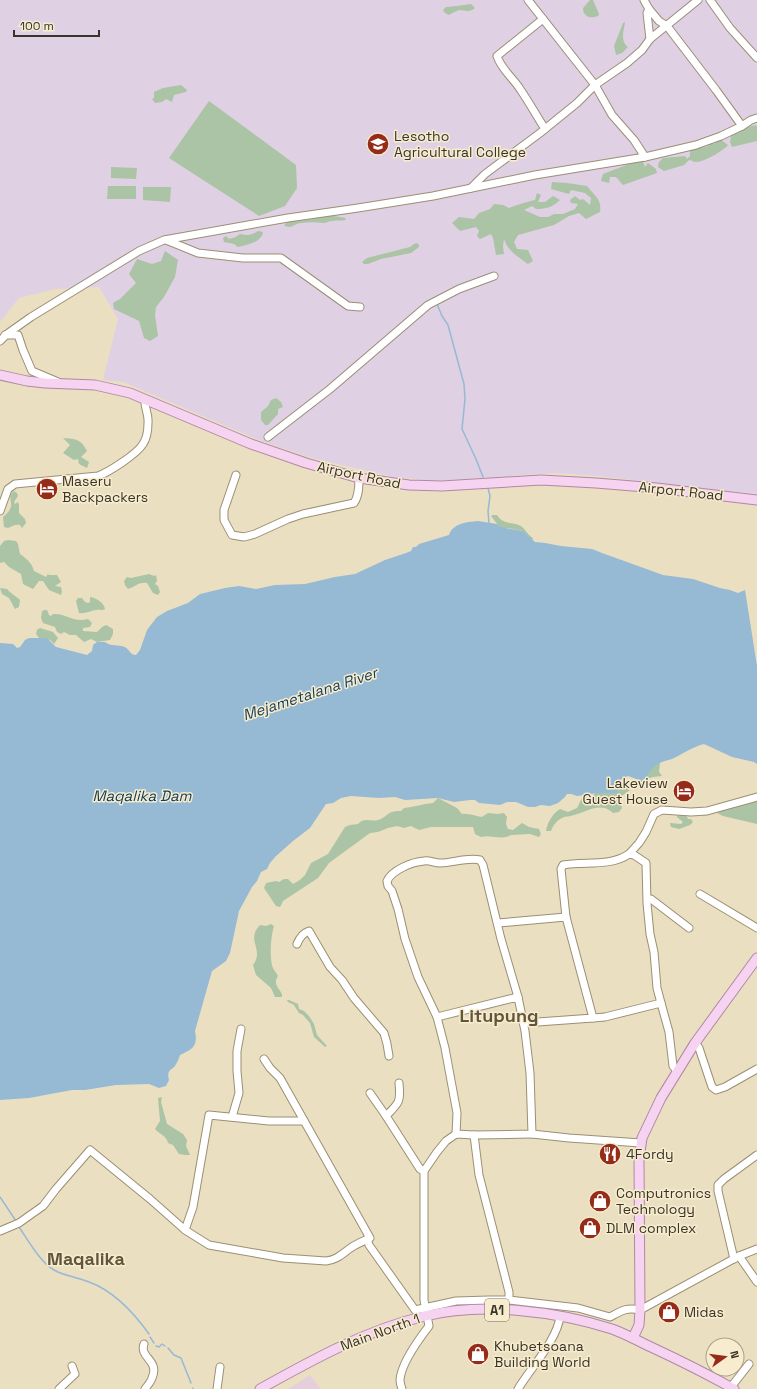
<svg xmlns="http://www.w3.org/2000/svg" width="757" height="1389" font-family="'Space Grotesk',sans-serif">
<rect width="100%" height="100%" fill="#ebdfc2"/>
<polygon fill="#e5cfdb" points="310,1375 321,1389 288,1389"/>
<polygon fill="#dfd0e3" points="0,0 757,0 757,494 597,476 555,473 434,481 395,477 350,467 312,458 261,441 123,382 103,380 118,319 99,287 55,289 19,298 0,322"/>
<g fill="#aac4a5">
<path d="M590,0H593L599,14L598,16C591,19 583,17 583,8Z"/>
<path d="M471,4L475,8C469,13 466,10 459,10C456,11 452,13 449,15L445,13L443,10L446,7L457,6Z"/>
<path d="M625,22C624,30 620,41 628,47L622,53L616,55L614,46L623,23Z"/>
<polygon points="181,85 187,90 186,92 174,95 172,102 166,99 162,102 155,103 152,99 154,98 154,92 163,88"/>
<polygon points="209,101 296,165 297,188 285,206 259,216 169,158"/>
<polygon points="756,125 757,127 757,141 732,147 730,142 733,127 742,128"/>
<path d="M720,139L728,145C723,151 704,162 696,162C693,162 691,160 689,160L684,165L664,171L658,167L659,162L663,158L685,156L687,159L690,156V151C696,147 706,149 711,144H714Z"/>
<polygon points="634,162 643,162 645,167 648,163 656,169 657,173 623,185 616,177 610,177 609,183 601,181 603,174"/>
<polygon points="111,167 137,168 136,179 111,178"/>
<path d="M552,182L567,183L587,186C594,196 602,198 600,212L586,219L579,213L569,216L554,225L518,235L514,242L517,249L528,250L533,261L528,264C518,257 508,251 504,239L503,246L504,254L496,255L493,238L491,234L480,239L477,236L479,231L476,227L460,231L452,223L459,217L474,219L479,213L490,209L494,204L503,205L509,208C517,205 525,202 535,200L537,193L541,195L538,202H545L553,196L560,200C553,207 546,209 536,209L532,206L524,210L540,217H548L554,214H563L575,209L578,204L571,203L570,200L575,196L580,200L583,199L590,205L591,198L585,193L571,190L569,194L551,189Z"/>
<polygon points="108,186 136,186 136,199 107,199"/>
<polygon points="143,187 171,187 170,202 143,200"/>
<path d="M322,216H334L346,218L345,220C340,221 337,220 332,221C329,221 326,223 323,223C316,222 309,222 301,223C293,224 291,230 284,225C290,219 304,221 313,219C316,218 319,217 322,216Z"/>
<path d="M258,231L263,232C262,242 247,245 238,247L234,244L224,242L223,238L226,236L229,239L236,237L238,235L241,234C247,236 252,235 258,231Z"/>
<polygon points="417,243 419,245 419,247 411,253 381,259 368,264 364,264 362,262 367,258 410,247 414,244"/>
<polygon points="165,251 178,260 175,277 164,297 156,307 155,315 158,336 150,341 144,338 139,321 114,309 113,303 120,299 136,283 129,274 137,259 152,264 161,261"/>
<polygon points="276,398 281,402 283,407 278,409 278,414 268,425 265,425 261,420 261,412 268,406 271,400"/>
<path d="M63,438C76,439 81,439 87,451L81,457L89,462L87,468L79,464L78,459L74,460L63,453L70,445Z"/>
<path d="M14,491L17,493L18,496L14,502L15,504L18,502L19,505V513L25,519L26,523L22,528L20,525C15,524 13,526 8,528L4,527L3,517C5,515 9,512 10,509C14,502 6,497 14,491Z"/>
<path d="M493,515H497C504,526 512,521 521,526C525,529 528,535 533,538L532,540L523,531L508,528L501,529L491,516Z"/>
<path d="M8,540L16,541L18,544L20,554C27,559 32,563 34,571L46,577L48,574L49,575H57L61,582L55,586L61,587L62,592L61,595L49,590L43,581H39L33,589L23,584L21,574L9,567L4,562L0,563V546L4,541Z"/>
<path d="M149,574L154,576L156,575L157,581L155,584L158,586L160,592L158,595L153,593L147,583C137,582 136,587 128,589L125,585L124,581L127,577L131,578Z"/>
<path d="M0,588L7,589C11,594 16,596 20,600L19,607L15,609L9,598L2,594Z"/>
<path d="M90,597C97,598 104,603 105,609C101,611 99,609 96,610C90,611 85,614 79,613L76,601L78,598H82L85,602L88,603L90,602Z"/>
<path d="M45,610H47L49,615L51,616L53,614C67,613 72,623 88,619L92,623L90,627L83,628V631L97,632L102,627L106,625L113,629V634L110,640L97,642L91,639L84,642L76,635H70L64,632L61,634L57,632L55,627L43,623L41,618L42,611Z"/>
<path d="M40,628L53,632L58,638L54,644C50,639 46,637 40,639L36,634L37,630Z"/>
<path d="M660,763L659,772L662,776C655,777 651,776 645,781L646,788C642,786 636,786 637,780L645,776L650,764Z"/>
<path d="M627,788L630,790L619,798L622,808L619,812L613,813C611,811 608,809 605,808C594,805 581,814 570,816C568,817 567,816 564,817C558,819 553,825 551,831H546C547,823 553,813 560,809L568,812L577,808L582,798L593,797L595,792Z"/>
<path d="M438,798L457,808L462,814C467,813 480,817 482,817C484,816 486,814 488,813L498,814L504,813L507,817L506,824L508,829L513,830L522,823L529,827L539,829L541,834L539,837L530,834L511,835C502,841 491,834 481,837L475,834L473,827H431L419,830L411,826L404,828L397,826L388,828L378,832L370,833L329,863L318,878L283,901L280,907L276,906L264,888L266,883L276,881L279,882L284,879H288L293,884L300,880L305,875L311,863L328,854L345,827L350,825L358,824C364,817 371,822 378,820C389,817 385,811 401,811L404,808C414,807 423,804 433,803Z"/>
<polygon points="757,800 757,824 723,816 717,813 730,807"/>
<polygon points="681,815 686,815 688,819 691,819 693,822 690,825 679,829 671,827 670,823 681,824 683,822 677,817 677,816"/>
<path d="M271,924L274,926C271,935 269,959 273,968C274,971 277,973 278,976C273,984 278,987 282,994V997H275L271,988L256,975L253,965C265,949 245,941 260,925L266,926Z"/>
<polygon points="289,1000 298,1004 299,1009 304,1011 309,1016 314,1024 317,1035 327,1046 325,1047 324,1046 314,1037 310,1023 303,1015 299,1013 294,1005 288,1002 287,1000"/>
<path d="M162,1097L161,1102L167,1124L183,1134L187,1140L186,1146L190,1155H185L179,1154L173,1145L168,1143C166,1135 159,1134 155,1129L160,1121L158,1098Z"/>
</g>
<path fill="#96b9d4" d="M478,521L497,524L500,527L523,531L535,542L545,543L561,546L592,549L602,553L663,575L693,579L720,588L730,590L738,593L745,590L757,666V764L754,762L732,757L704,744C692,747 683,754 672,759C666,761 659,762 654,767C648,772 649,776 642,781L628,776L620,780L621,785L617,793H598L577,796L571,794H567L565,797L558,803L550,806L541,805L535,807H528L516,802H507L500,805L479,803L475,800H470L454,802L438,798L405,800L395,797L379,798L351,796L341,798L333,803L326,804L310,828L293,841L275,857L270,863L267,869L261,872L257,881L252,887L239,911L230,953L226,961L212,971L195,1031C198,1046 193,1049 180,1055C179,1058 178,1061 176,1064C173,1071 166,1068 169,1080L166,1086L159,1088L149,1084L116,1085L85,1090H72L29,1098L0,1100V643L13,644L17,648L20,647L25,640L29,638H47L56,647L87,655L92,651L93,645L97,642H105C111,647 118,644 125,647C130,650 130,655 136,655L140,650L147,630L157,617L167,611L188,603L200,594L225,588L239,586L256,589L275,585L305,584L335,577L355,574L385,560L406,553L411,551L413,547H416L419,544L449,535C453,523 467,522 478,521Z"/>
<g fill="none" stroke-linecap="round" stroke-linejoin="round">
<g stroke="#96b9d4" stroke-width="1.5">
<polyline points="437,304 442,316 448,325 464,384 465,399 462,429 476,459 483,477"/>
<polyline points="488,488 490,496 488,511 489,524"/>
<polyline points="0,1197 16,1221"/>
<path d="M19,1227C28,1240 40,1262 54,1270C64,1276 78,1277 89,1282C114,1291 134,1313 149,1334"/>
<polyline points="150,1337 154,1343"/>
<polyline points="156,1346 159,1347 162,1344 165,1346"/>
<polyline points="168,1348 174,1355 181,1358 191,1383"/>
<polyline points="193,1388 193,1389"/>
</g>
<g stroke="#9b8f74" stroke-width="9">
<g id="minor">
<polyline points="528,0 595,85 612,115 634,140 645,157"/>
<polyline points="644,0 649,9 647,13 650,39"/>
<polyline points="710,0 730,28 757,58"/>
<polyline points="649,9 659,21 667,26 716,90 742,126"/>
<path d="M543,19L497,56C501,69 513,78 520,89C529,102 536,115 545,129"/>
<polyline points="471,188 485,174 540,133 577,103 595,85 627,63 642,50 650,39 698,0"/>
<polyline points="166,240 198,253 243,258 281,258 348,306 360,307"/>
<polyline points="5,335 18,335 23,350 32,371 58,382"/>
<polyline points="0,341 7,334 31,317 139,251 164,240 288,218 358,208 433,196 535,175 645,157 696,145 721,136 742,126 751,120 757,118"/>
<polyline points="268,437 330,389 428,305 459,289 494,276"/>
<path d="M236,475L224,510V520L232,535L244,537L255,534L288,519L303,514L354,503C359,496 359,486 359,478"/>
<path d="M0,511L8,489L15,484L98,476C109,472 137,454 143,444C147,438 148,430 148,423C149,414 144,408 145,399"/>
<polyline points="629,854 639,843 646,832 654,814 662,810 691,812 707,811 757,797"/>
<polyline points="700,894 757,928"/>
<polyline points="648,899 651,899 689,928"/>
<path d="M566,917L561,869L563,865C585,861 610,867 629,854L634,855L646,863L647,903L650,934L654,952L657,988L661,1003L605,1017L593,1018"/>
<polyline points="498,923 566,917 593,1018 524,1023"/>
<path d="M297,944C299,939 303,933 309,931L330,967L342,980L354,998L384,1033L387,1044L389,1056"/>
<polyline points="661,1003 669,1032 673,1066 677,1071"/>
<polyline points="695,1043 699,1048 712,1087 716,1090 725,1087 757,1069"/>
<polyline points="370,1093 386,1116 420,1169 424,1171"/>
<path d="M386,1116C399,1103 401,1102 399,1083"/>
<polyline points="232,1117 239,1093 237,1071 237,1051 241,1029"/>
<path d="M456,1134L457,1113L445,1048L437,1017L418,977L405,939L398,909L392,891L388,886L387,881C392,870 412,862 424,861C430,860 434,863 440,863C453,863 467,857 480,860L483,865L501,939L518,997"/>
<polyline points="532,1134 569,1138 641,1143"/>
<polyline points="474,1135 479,1175 509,1292 509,1300"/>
<path d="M185,1230L209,1245L283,1258L326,1261C337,1260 343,1253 352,1247C358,1243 364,1241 370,1238L280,1078L270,1068L264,1059"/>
<polyline points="0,1231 19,1223 43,1206 56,1189 90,1150 150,1199 185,1230 193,1207 209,1115 269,1121 304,1121"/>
<path d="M367,1239L369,1245L415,1310L456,1301L489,1300H509L578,1308L610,1317C621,1311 626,1307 640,1310L739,1256L757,1249"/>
<polyline points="739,1256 757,1282"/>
<polyline points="734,1259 718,1191 718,1185 724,1179 757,1155"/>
<path d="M144,1344C139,1358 160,1360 152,1378C151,1382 147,1386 145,1389"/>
<polyline points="731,1387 749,1364"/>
<polyline points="59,1389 75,1374 72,1366"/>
<polyline points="217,1389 220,1367"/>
<path d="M402,1389C401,1386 400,1383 400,1380C401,1364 419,1339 429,1326L424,1300V1171L437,1152L446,1141L456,1134L474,1135L532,1134L530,1073L525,1031L518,997L437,1017"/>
<path d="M518,1389C530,1369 558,1339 560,1316"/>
</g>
</g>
<g stroke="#b088a4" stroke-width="11">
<g id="major">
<polyline points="0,375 27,381 45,383 95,385 130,393 251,444 306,463 359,478 409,485 442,486 541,480 596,483 657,488 757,500"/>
<polyline points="633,1338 639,1325 640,1310 639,1160 642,1138 661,1098 695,1043 757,958"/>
<path d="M260,1389C312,1360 366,1330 425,1316C483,1302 555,1311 612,1329C626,1334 638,1341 651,1347C679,1360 707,1374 734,1389"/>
</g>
</g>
<use href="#minor" stroke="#fff" stroke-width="7"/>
<use href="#major" stroke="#f6d3f0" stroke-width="9"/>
</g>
<defs>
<g id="university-disc" transform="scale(1.15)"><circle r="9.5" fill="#952c19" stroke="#f8eccf"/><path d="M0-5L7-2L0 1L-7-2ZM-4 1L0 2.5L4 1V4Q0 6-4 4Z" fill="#fff"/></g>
<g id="hotel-disc" transform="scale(1.15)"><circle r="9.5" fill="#952c19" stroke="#f8eccf"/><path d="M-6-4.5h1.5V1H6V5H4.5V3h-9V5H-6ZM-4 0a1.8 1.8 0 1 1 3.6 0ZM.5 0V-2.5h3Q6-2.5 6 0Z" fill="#fff"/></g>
<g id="restaurant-disc" transform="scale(1.15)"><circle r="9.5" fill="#952c19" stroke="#f8eccf"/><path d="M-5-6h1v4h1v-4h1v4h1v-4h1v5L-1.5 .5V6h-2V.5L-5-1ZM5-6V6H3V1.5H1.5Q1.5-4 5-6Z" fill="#fff"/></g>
<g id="shop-disc" transform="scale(1.15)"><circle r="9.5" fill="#952c19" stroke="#f8eccf"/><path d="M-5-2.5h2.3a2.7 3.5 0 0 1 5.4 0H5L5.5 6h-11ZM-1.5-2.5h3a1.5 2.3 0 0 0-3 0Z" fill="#fff"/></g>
</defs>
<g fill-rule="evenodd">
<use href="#university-disc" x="378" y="144"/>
<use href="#hotel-disc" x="47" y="489"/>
<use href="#hotel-disc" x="684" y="791"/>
<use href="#restaurant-disc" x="610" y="1154"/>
<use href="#shop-disc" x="600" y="1201"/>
<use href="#shop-disc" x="590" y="1228"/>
<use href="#shop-disc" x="669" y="1312"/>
<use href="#shop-disc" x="478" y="1354"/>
</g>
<g text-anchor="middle" stroke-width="3" stroke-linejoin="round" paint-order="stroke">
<rect fill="#f8eccf" stroke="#726b5a" stroke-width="1" x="485" y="1299" width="24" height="22" rx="3"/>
<g font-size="13" font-weight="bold" fill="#383428">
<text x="497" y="1315">A1</text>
</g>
<g font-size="14" fill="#383428" stroke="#f8eccf" text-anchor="start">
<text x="394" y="141">Lesotho<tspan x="394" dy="16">Agricultural College</tspan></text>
<text x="62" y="486">Maseru<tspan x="62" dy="16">Backpackers</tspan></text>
<text x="668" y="788" text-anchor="end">Lakeview<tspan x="668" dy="16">Guest House</tspan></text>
<text x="626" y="1159">4Fordy</text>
<text x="616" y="1198">Computronics<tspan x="616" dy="16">Technology</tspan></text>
<text x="606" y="1233">DLM complex</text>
<text x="684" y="1317">Midas</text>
<text x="494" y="1351">Khubetsoana<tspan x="494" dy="16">Building World</tspan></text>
</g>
<g font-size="14" fill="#383428" stroke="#f8eccf">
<text transform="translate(359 475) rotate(12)" y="5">Airport Road</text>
<text transform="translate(681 491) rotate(6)" y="5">Airport Road</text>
<text transform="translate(380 1332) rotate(-20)" y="5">Main North 1</text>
</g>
<g font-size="15" font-style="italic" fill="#103c58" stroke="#f8eccf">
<text transform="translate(310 694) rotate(-18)" y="5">Mejametalana River</text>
<text x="142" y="801">Maqalika Dam</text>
</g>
<g font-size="18" font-weight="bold" fill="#60563c" stroke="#f8eccf">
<text x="499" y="1022">Litupung</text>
<text x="86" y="1265">Maqalika</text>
</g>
</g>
<g transform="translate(725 1357) rotate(76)"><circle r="19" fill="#f8eccf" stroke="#aba28c"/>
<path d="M0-3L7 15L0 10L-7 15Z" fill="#952c19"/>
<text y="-6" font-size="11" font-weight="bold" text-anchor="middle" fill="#383428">N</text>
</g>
<path d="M14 30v6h85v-6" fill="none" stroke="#383428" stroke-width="2"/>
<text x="20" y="30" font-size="12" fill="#383428" stroke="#f8eccf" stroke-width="3" paint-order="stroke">100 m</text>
</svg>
